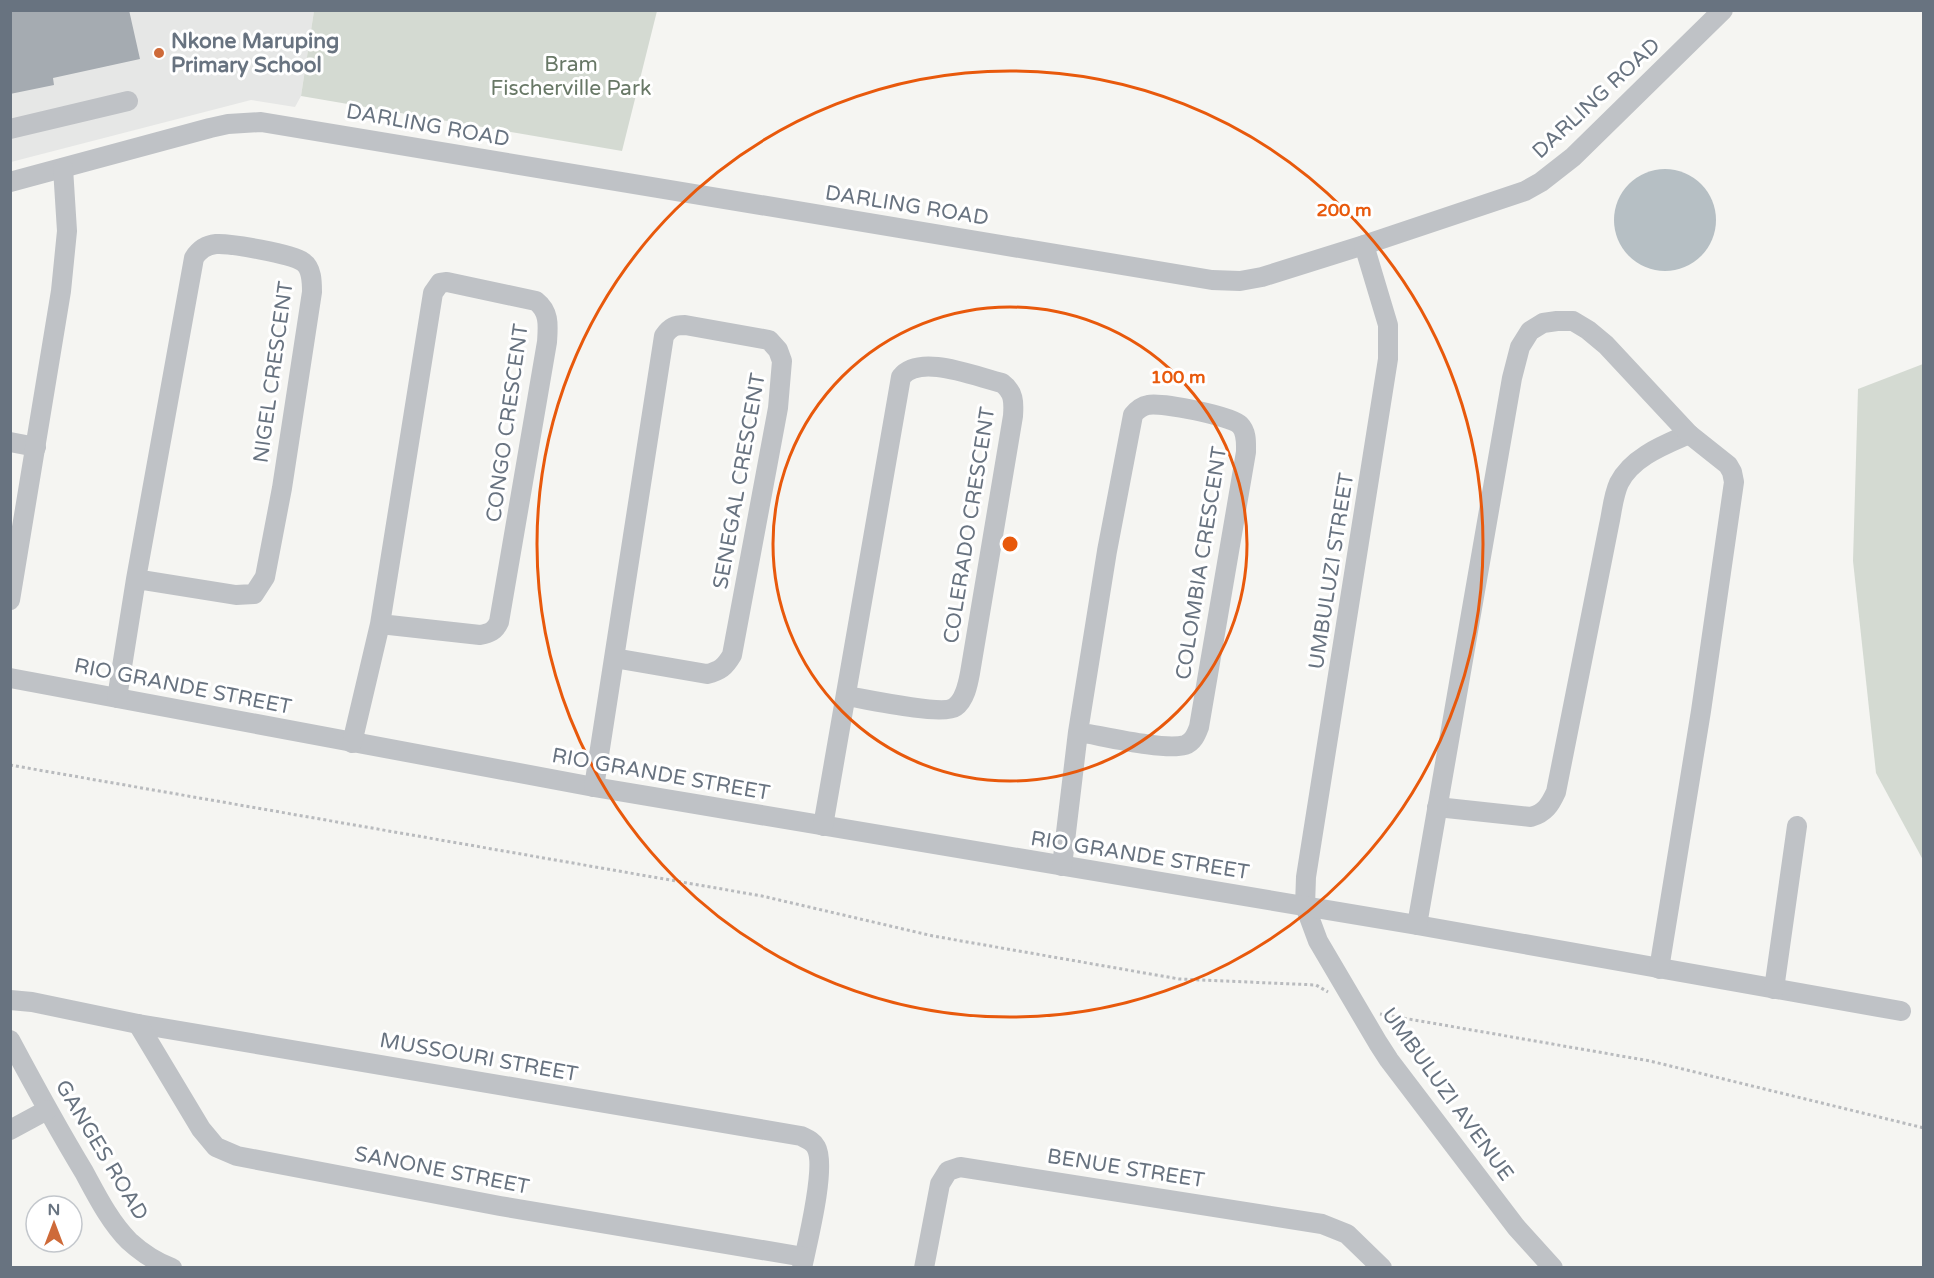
<svg xmlns="http://www.w3.org/2000/svg" width="1934" height="1278" font-family="'Varela Round',sans-serif">
<rect width="100%" height="100%" fill="#f5f5f2"/>
<polygon fill="#e6e7e6" points="11,11 314,11 301,96 295,107 251,100 11,162"/>
<g fill="#d4dad2">
<polygon points="314,11 314,10 657,11 622,151 301,96"/>
<polygon points="1923,364 1923,860 1876,773 1853,561 1858,389"/>
</g>
<circle fill="#b6bfc4" cx="1665" cy="220" r="51"/>
<polygon fill="#a5abb1" points="10,10 129,10 140,59 53,78 54,85 10,94"/>
<g fill="none" stroke-linecap="round" stroke-linejoin="round">
<g stroke="#b9bbbe" stroke-width="3" stroke-dasharray="3 3" stroke-linecap="butt">
<polyline points="10,765 762,896 933,936 1179,979 1316,985 1328,992"/>
<polyline points="1380,1014 1650,1061 1924,1128"/>
</g>
<g stroke="#bfc2c6" stroke-width="20">
<polyline points="10,129 128,101"/>
<polyline points="10,182 210,128 228,124 261,122 1212,280 1240,281 1262,277 1364,245 1525,191 1541,182 1573,157 1723,10"/>
<polyline points="1364,245 1388,325 1388,359 1306,877 1305,906 1318,941 1378,1043 1389,1060 1516,1227 1553,1268"/>
<polyline points="10,442 36,447"/>
<polyline points="10,600 61,291 67,231 63,168"/>
<polyline points="10,678 594,787 1417,925 1901,1011"/>
<path d="M117,698L136,579L194,258C199,250 206,245 216,244C230,243 292,254 303,262C312,268 312,282 312,292L282,488L265,577L254,594L236,595L136,579"/>
<path d="M352,743L380,624L433,293L440,283L447,282L536,301C550,312 548,326 547,342L499,622C495,631 490,633 480,635L380,624"/>
<path d="M594,787L664,336C670,327 675,325 685,325L769,340L778,350L782,361L778,408L732,655C725,667 720,671 707,674L614,658"/>
<path d="M1437,807L1531,817C1545,813 1550,805 1556,792L1609,525C1612,512 1613,496 1619,483C1632,457 1664,445 1689,434"/>
<path d="M823,826L901,377C920,353 976,377 1002,383C1014,392 1014,402 1013,416L970,673C968,684 965,700 955,707C943,716 865,699 847,696"/>
<path d="M1062,866L1078,732L1107,551L1133,415C1137,410 1142,406 1148,405C1161,402 1232,416 1240,425C1247,432 1246,443 1246,452L1199,727C1196,735 1193,742 1185,745C1164,751 1103,736 1078,732"/>
<polyline points="1417,925 1512,378 1520,347 1530,331 1543,323 1557,321 1573,321 1588,330 1606,345 1689,434 1728,465 1732,472 1734,482 1701,711 1659,969"/>
<polyline points="1774,989 1797,826"/>
<path d="M10,1000L32,1002L138,1024L801,1136C807,1139 813,1141 816,1147C827,1166 807,1244 802,1268"/>
<polyline points="138,1024 201,1129 216,1147 237,1156 500,1206 804,1257"/>
<path d="M10,1040C34,1085 58,1129 84,1172C97,1196 110,1222 129,1241C141,1252 156,1262 172,1268"/>
<polyline points="10,1130 47,1110"/>
<polyline points="924,1268 940,1184 948,1171 960,1167 1322,1224 1347,1234 1382,1268"/>
</g>
</g>
<g fill="none" stroke="#e8590c" stroke-width="3">
<circle cx="1010" cy="544" r="237"/>
<circle cx="1010" cy="544" r="473"/>
</g>
<circle fill="#ce6a39" stroke="#fff" stroke-width="2" cx="159" cy="53" r="6"/>
<g text-anchor="middle" stroke-width="6" stroke-linejoin="round" paint-order="stroke">
<g font-size="21" font-weight="bold" fill="#687380" stroke="#fff" text-anchor="start">
<text x="171" y="48">Nkone Maruping<tspan x="171" dy="24">Primary School</tspan></text>
</g>
<g font-size="21" fill="#687866" stroke="#fff">
<text x="571" y="71">Bram<tspan x="571" dy="24">Fischerville Park</tspan></text>
</g>
<g font-size="21" fill="#687380" stroke="#fff">
<text transform="translate(1596 98) rotate(-43)" y="7">DARLING ROAD</text>
<text transform="translate(428 125) rotate(10)" y="7">DARLING ROAD</text>
<text transform="translate(907 205) rotate(9)" y="7">DARLING ROAD</text>
<text transform="translate(273 372) rotate(-82)" y="7">NIGEL CRESCENT</text>
<text transform="translate(507 423) rotate(-82)" y="7">CONGO CRESCENT</text>
<text transform="translate(739 481) rotate(-80)" y="7">SENEGAL CRESCENT</text>
<text transform="translate(969 525) rotate(-81)" y="7">COLERADO CRESCENT</text>
<text transform="translate(1201 563) rotate(-81)" y="7">COLOMBIA CRESCENT</text>
<text transform="translate(1331 571) rotate(-81)" y="7">UMBULUZI STREET</text>
<text transform="translate(183 686) rotate(11)" y="7">RIO GRANDE STREET</text>
<text transform="translate(661 774) rotate(10)" y="7">RIO GRANDE STREET</text>
<text transform="translate(1140 855) rotate(9)" y="7">RIO GRANDE STREET</text>
<text transform="translate(479 1057) rotate(10)" y="7">MUSSOURI STREET</text>
<text transform="translate(1448 1094) rotate(54)" y="7">UMBULUZI AVENUE</text>
<text transform="translate(102 1150) rotate(59)" y="7">GANGES ROAD</text>
<text transform="translate(1126 1168) rotate(9)" y="7">BENUE STREET</text>
<text transform="translate(442 1170) rotate(11)" y="7">SANONE STREET</text>
</g>
</g>
<circle cx="1010" cy="544" r="9" fill="#e8590c" stroke="#fff" stroke-width="3"/>
<g font-size="18" text-anchor="middle" font-weight="bold" fill="#e8590c" stroke="#fff" stroke-width="6" stroke-linejoin="round" paint-order="stroke">
<text x="1344" y="216">200 m</text>
<text x="1178" y="383">100 m</text>
</g>
<rect width="1934" height="1278" fill="none" stroke="#687380" stroke-width="24"/>
<g transform="translate(54 1224)"><circle r="28" fill="#ffffff" stroke="#c3c7cc" stroke-width="1.5"/>
<path d="M0-4.5L10 22L0 15L-10 22Z" fill="#ce6a39"/>
<text y="-9" font-size="16" font-weight="bold" text-anchor="middle" fill="#687380">N</text>
</g>
</svg>
